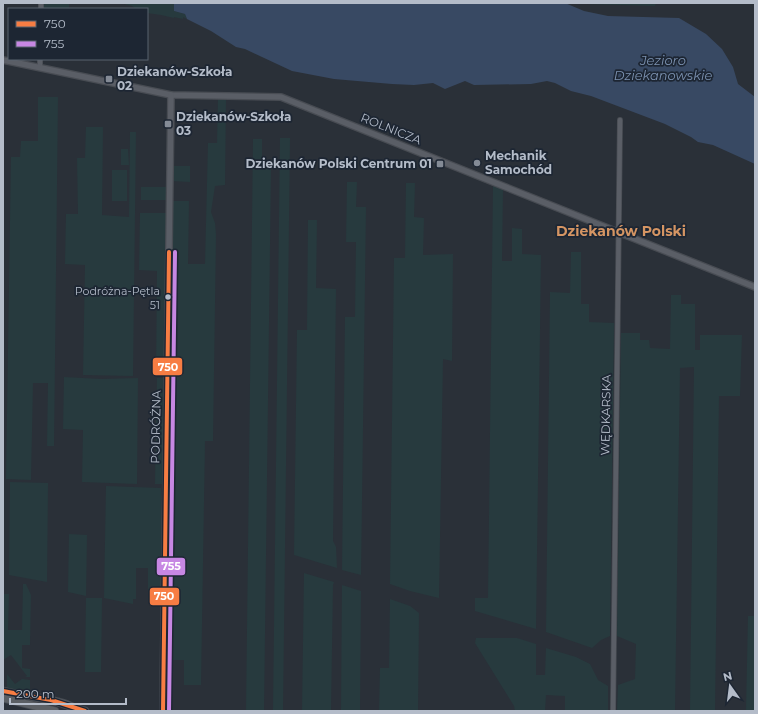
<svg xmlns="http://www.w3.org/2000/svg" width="758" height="714" font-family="Montserrat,sans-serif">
<rect width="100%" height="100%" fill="#2a3038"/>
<g fill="#273a3e">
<rect x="44" y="3" width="25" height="6"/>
<polygon points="121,3 174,3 174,11 185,14 187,19 183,17 183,19 174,17 174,18 161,15 147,13 147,9 136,9 132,6"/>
<polygon points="583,3 656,3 655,6 586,4"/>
<polygon points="38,97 58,97 54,446 47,446 48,383 33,383 31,480 6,479 11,157 20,157 21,141 38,141"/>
<polygon points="218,99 226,99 225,185 215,186 211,212 215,223 216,235 213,441 205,441 201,685 184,685 184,660 166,660 171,201 189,201 188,264 205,264 208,143 217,143"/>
<polygon points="86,127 103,127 102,215 129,217 130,132 136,132 133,376 83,375 85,265 65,264 66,214 78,214 77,158 85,158"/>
<polygon points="280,138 290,138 283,710 273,711"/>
<polygon points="253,139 262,139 262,167 271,167 264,711 246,711"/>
<polygon points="121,149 128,149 129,165 121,165"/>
<polygon points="172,166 190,166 190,182 172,181"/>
<rect x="112" y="170" width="15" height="31"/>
<polygon points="347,182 357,182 356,207 366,207 361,575 342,570 345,317 355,317 356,242 346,242"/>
<polygon points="406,183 415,183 414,217 424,218 423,255 453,254 452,361 443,359 439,598 410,591 390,584 394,258 405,258"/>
<polygon points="493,186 503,189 502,261 512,261 512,228 522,229 522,254 541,255 536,629 475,611 475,598 488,598"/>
<rect x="141" y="187" width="26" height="13"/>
<polygon points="140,213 166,213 165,376 156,376 157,271 139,270"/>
<polygon points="308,220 317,220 316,288 336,289 333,541 336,547 337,568 294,555 297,330 307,330"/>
<polygon points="571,252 581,252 581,304 589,304 589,322 614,323 610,636 601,640 592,648 546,632 550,292 570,293"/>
<polygon points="671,295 681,295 681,304 695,304 695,350 700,350 700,335 742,335 740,396 719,396 715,711 690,711 694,367 680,368 675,711 617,711 618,685 635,679 636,644 617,636 621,333 640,333 640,340 649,340 650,348 670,349"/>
<polygon points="64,377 101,379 138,378 137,484 82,482 83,430 63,429"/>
<polygon points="157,378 165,378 163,484 155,484"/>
<polygon points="10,482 48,483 47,582 9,575"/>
<polygon points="106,486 161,488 162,601 148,601 148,568 136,568 136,599 133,599 133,604 104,598"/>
<polygon points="69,534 87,535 86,596 68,592"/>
<polygon points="304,573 334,582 333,585 331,711 302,711"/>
<polygon points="23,584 26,584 31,595 30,645 22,645 22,668 30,669 30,677 25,677 27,676 11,655 3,660 3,594 9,594 8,630 22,630"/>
<polygon points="342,585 361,591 360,711 341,711"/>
<polygon points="86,598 102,598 101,672 85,672"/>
<polygon points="390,599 410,606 419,613 418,711 379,711 380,668 389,668"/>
<polygon points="748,616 755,616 755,711 746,711"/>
<polygon points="476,638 517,638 536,644 536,675 545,675 546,648 576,657 590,664 598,680 608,686 608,711 565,711 565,696 546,695 545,711 515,711 514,706 475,643"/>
<polygon points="7,674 15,684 22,679 30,680 30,691 22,689 22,692 7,689"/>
</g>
<polygon fill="#384963" points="174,3 565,3 584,11 608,16 679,18 706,34 722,49 733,67 738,84 755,97 755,164 713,145 698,142 691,137 665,124 591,96 571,91 555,83 547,81 531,84 474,85 465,81 445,89 433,83 414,85 392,84 334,79 292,71 245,49 236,47 211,31 187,19 185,14 174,11"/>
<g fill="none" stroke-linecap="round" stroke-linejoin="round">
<g stroke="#484c53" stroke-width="6">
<g id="minor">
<polyline points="41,9 41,3"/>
<polyline points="40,68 40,59"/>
<polyline points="613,711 620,120"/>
</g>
</g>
<g stroke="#484c53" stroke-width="8">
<g id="tertiary">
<polyline points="3,60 171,95 281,97 755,287"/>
<polyline points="163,711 171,95"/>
</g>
</g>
<g stroke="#474c53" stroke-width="9">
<g id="trunk">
<path d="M3,691C21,696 40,697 58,702C67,704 75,709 85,711"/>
<polyline points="3,698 55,711"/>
</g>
</g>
<use href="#minor" stroke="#5a5e66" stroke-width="4.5"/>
<use href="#tertiary" stroke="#5a5e66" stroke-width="5.5"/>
<use href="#trunk" stroke="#5b5f64" stroke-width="7"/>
<g stroke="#1d2633" stroke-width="7">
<g id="bus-1">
<polyline points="3,691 51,700 85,711"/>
<polyline points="163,711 169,252"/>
</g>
</g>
<g stroke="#1d2633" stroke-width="7">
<polyline id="bus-2" points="169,711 175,252"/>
</g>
<use href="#bus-1" stroke="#f77d43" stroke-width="4"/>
<use href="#bus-2" stroke="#c787e3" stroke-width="4"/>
</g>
<g fill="#848b96" stroke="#1d2633" stroke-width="1.5">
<rect x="105" y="75" width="8" height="8" rx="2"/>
<rect x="164" y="120" width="8" height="8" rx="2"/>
<circle cx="477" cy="163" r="4"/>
<rect x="436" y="160" width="8" height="8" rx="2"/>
</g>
<circle fill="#b4bcc9" stroke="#1d2633" stroke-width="1.5" cx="168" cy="297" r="3.5"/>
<g text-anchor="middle" stroke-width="3.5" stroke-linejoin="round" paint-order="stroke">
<g font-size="11" fill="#b4bcc9" stroke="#1d2633" text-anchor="end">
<text x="160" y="295">Podróżna-Pętla<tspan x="160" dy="14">51</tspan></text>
</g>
<g font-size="12" font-weight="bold" fill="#b4bcc9" stroke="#1d2633" text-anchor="start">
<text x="117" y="76">Dziekanów-Szkoła<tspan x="117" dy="14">02</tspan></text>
<text x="176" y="121">Dziekanów-Szkoła<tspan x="176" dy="14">03</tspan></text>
<text x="485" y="160">Mechanik<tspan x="485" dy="14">Samochód</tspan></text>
<text x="432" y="168" text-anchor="end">Dziekanów Polski Centrum 01</text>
</g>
<g font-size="12" fill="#b4bcc9" stroke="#1d2633">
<text transform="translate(391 129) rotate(22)" y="4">ROLNICZA</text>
<text transform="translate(606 415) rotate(-89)" y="4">WĘDKARSKA</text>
<text transform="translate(156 427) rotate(-89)" y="4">PODRÓŻNA</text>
</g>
<g font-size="13" font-style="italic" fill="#7c92b1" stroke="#1d2633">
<text x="663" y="65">Jezioro<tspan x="663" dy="15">Dziekanowskie</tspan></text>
</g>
<g font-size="14" font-weight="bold" fill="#d59563" stroke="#1d2633">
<text x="621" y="236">Dziekanów Polski</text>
</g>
</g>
<g stroke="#1d2633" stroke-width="1.5">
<rect x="152" y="357" width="31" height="19" rx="4" fill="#f77d43"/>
<rect x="156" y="557" width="30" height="19" rx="4" fill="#c787e3"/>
<rect x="149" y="587" width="31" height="19" rx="4" fill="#f77d43"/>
</g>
<g font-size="11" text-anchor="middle" font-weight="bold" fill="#fff">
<text x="168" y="371">750</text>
<text x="171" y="570">755</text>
<text x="164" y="600">750</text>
</g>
<rect width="758" height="714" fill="none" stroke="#b4bcc9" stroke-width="8"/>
<rect x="8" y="8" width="140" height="52" fill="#1d2633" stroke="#59626f"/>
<rect x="16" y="21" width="20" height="6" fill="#f77d43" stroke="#59626f"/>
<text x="44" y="28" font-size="12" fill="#b4bcc9">750</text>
<rect x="16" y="41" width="20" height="6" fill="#c787e3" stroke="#59626f"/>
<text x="44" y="48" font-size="12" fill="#b4bcc9">755</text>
<g transform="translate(730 686) rotate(346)" stroke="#1d2633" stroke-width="3" paint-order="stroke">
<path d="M0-3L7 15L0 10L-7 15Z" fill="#b4bcc9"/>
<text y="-6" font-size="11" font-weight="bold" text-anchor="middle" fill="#b4bcc9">N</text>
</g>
<path d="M10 698v6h116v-6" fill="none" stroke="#b4bcc9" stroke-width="2"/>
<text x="16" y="698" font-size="12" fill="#b4bcc9" stroke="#1d2633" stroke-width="3" paint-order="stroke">200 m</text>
</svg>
